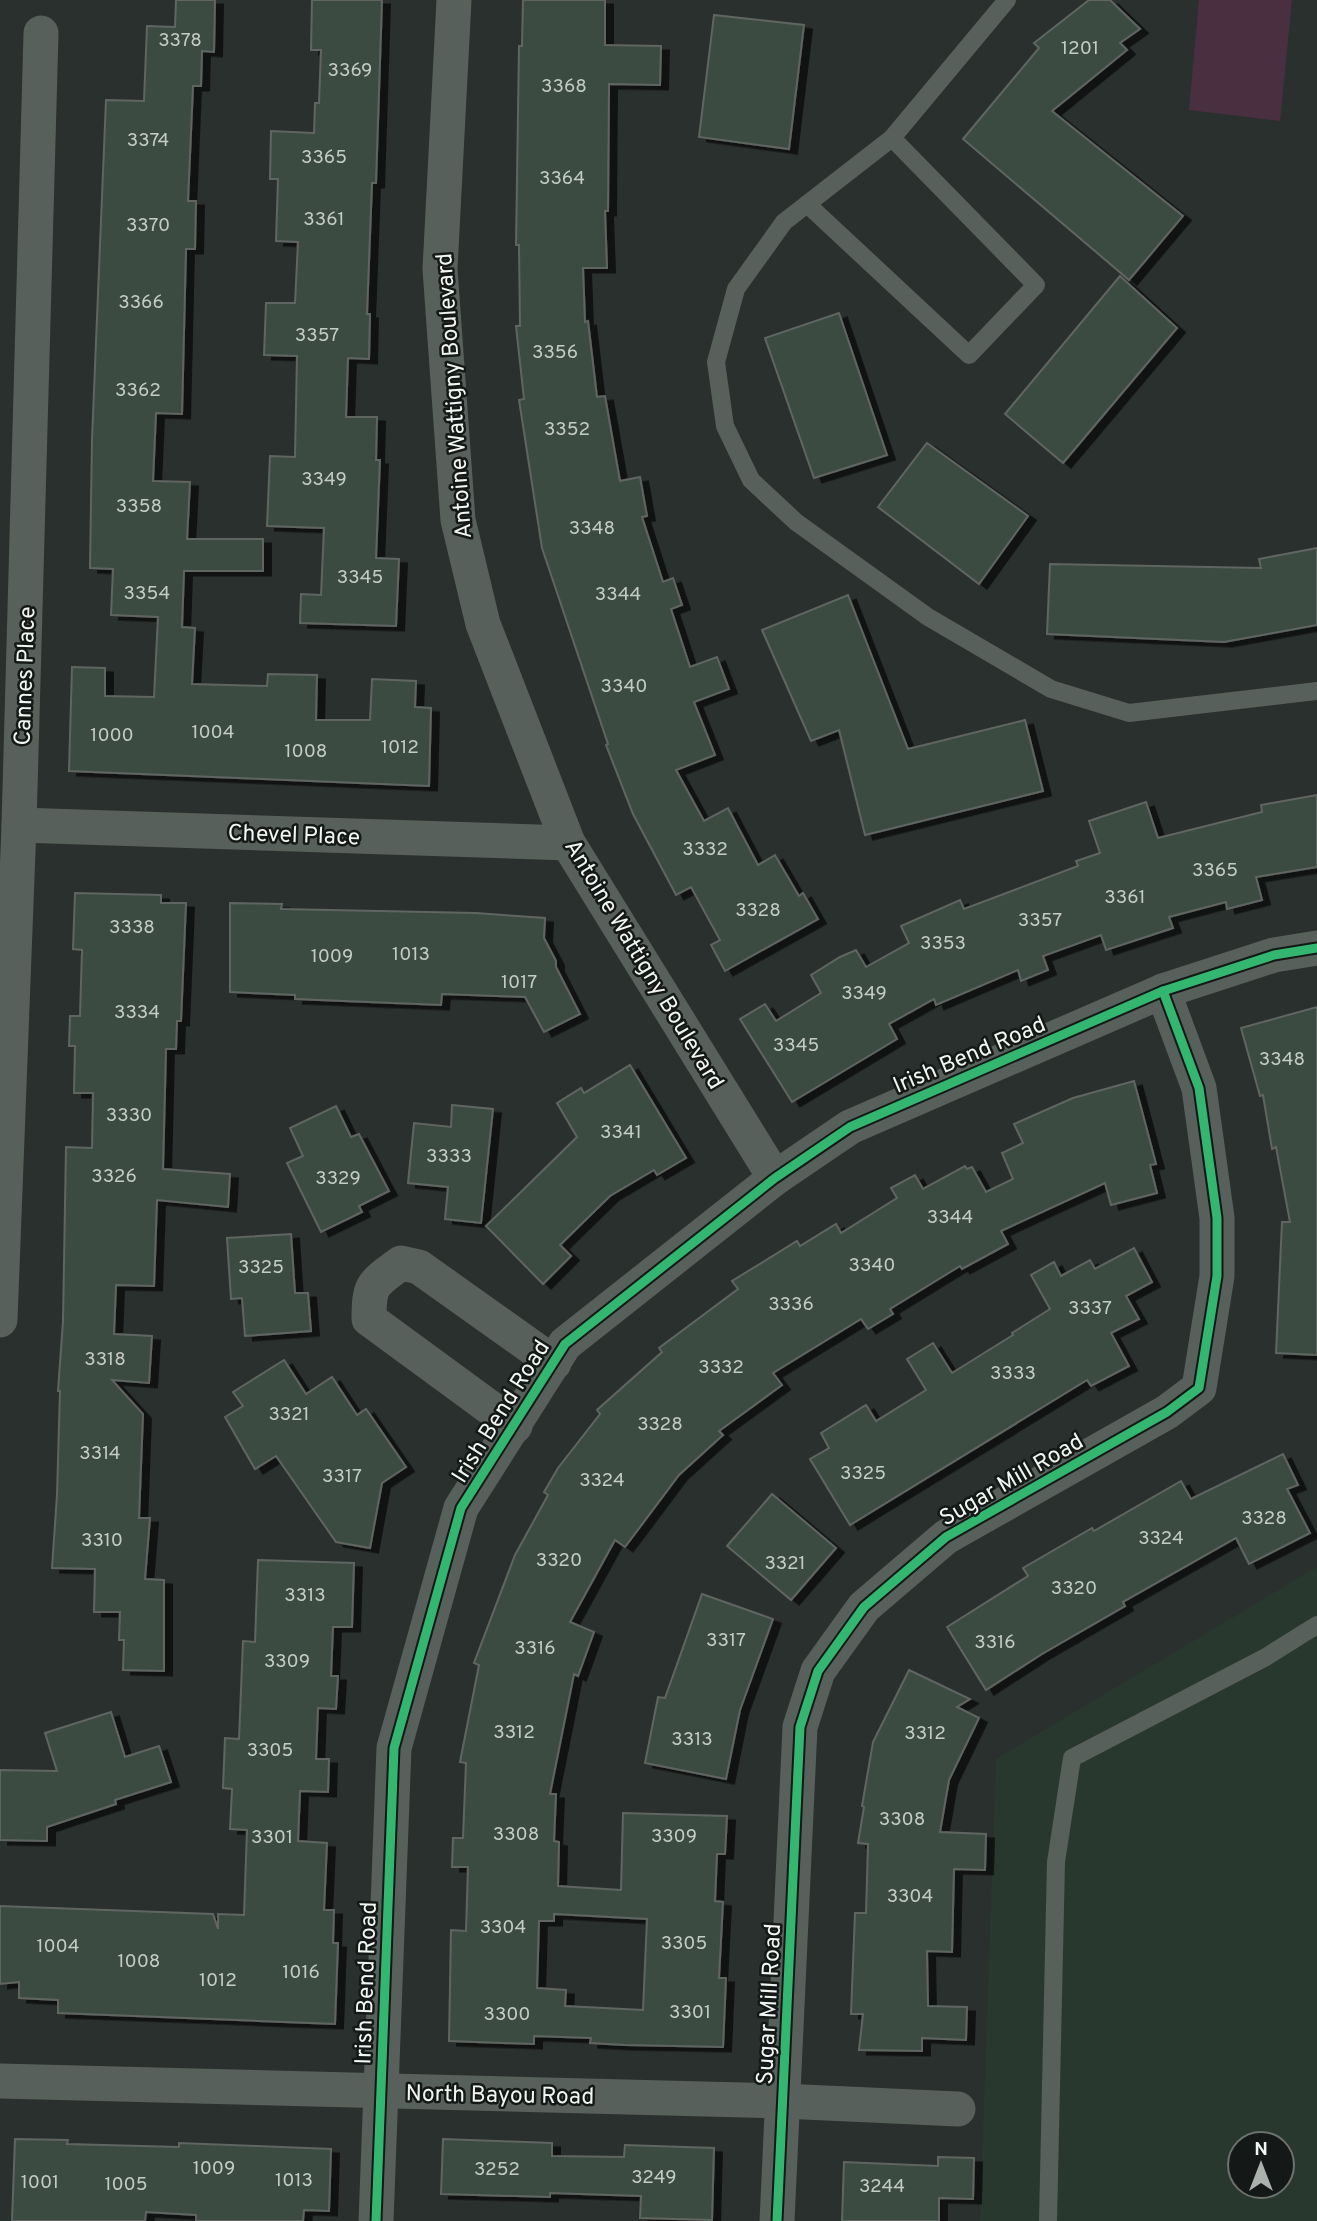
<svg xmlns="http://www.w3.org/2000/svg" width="1317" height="2221" font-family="Overpass,sans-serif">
<defs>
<filter id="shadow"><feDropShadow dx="8" dy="4.5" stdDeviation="0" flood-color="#0009"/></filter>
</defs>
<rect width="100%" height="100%" fill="#2a302d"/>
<path fill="#29382f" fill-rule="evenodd" d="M1317,1567V2221H980L996,1759ZM1240,2144H1282V2186H1240Z"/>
<polygon fill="#4a2f41" points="1199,0 1292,0 1280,121 1189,110"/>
<g fill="#3b4b43" stroke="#606562" stroke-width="2" fill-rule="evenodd" filter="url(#shadow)">
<polygon points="176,0 215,0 214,52 202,51 201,86 193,86 188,201 196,201 195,249 186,249 182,414 156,413 153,481 190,482 187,539 263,539 263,571 184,571 182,627 195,628 192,684 267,686 268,674 317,675 316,720 370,720 372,679 416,681 415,707 431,708 429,786 69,771 72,667 105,668 105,696 154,697 158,617 111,615 113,569 90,568 92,439 106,100 144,101 147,26 175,27"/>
<polygon points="312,0 382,0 376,183 372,183 367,314 370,314 369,359 348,358 346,417 377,417 376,460 380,460 376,558 399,559 396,626 300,623 301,594 321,595 324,528 267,526 270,456 295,457 297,356 264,355 266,303 295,303 298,242 276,241 278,179 270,179 271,131 314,133 315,103 319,103 321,50 311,50"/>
<polygon points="523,0 605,0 605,45 661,46 660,85 609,84 608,211 605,211 607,268 583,268 585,322 588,321 597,397 605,396 620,481 640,477 647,516 642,517 663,582 673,578 682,605 671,609 690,667 717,657 729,689 694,702 715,755 676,770 704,821 728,808 758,865 775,855 799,896 803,893 818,919 725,971 711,945 720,940 691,887 676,895 633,814 606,745 608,744 542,548 519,400 524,399 516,326 520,326 519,245 516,245 519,46 522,46"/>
<polygon points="1089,0 1110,0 1140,29 1120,43 1127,50 1052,111 1183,216 1129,280 963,139 1039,48 1034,43"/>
<polygon points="714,15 804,25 789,149 699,137"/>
<polygon points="1120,276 1177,328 1063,463 1005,414"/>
<polygon points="839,313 887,455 814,478 765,338"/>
<polygon points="927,443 1028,516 979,584 878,507"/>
<polygon points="1317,548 1317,625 1224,642 1047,634 1050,564 1261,568 1259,559"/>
<polygon points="848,595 908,749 1025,720 1043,791 865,835 839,730 811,741 762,630"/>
<polygon points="1317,795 1317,867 1256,877 1262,900 1227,909 1226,902 1169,917 1173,928 1106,950 1101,935 1043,956 1048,970 1021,981 1018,970 936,1005 934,999 889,1024 897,1039 792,1102 740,1019 765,1004 776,1021 821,993 811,975 840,957 856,950 866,967 909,943 901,926 960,900 964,909 1078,866 1076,861 1100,853 1089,821 1146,802 1158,838 1262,812 1261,805"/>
<polygon points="75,893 161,895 161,903 186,903 181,1021 177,1021 176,1049 166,1049 163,1169 230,1174 228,1207 157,1200 154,1286 116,1285 114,1334 152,1336 149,1383 112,1380 143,1414 139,1518 150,1518 145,1579 164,1580 164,1671 123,1670 124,1640 119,1640 120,1612 94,1612 95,1569 52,1568 57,1495 60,1391 58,1391 63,1321 66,1147 92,1148 93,1093 74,1093 75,1046 69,1046 70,1016 80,1016 82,950 73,949"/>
<polygon points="230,903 282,904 281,909 476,913 545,918 544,938 556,961 556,967 580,1014 544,1032 525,997 442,994 441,1005 295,999 295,995 230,992"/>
<polygon points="1317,1007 1317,1355 1276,1353 1282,1222 1290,1222 1276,1147 1272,1149 1263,1095 1260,1096 1241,1028"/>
<polygon points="630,1065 686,1158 657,1175 654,1170 610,1196 560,1245 571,1256 543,1284 486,1226 577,1137 557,1103 581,1088 584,1093"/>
<path d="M1134,1081L1156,1164L1150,1165L1157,1193L1111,1205L1105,1183L1001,1231L1008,1244L962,1269L960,1266L890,1309L893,1314L868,1329L861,1319L773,1373L782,1385L719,1431L723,1435L679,1475L625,1547L615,1540L570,1622L594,1632L578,1676L574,1674L550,1794H556L554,1841L559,1842L558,1886L621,1890L623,1813L727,1816L725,1854H717L715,1901L723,1902L719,1978H726L723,2047L625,2045L590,2043L591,2038L534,2036V2044L449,2041L451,1930L466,1931L468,1867H452L453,1838H463L466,1763L460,1762L479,1665L474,1663L515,1555L548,1495L544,1492L558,1468L600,1414L597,1410L662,1352L659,1348L738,1289L732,1281L797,1241L800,1246L836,1224L841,1233L897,1198L891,1188L915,1175L923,1189L965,1166L967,1169L972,1167L986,1192L1013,1179L1002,1153L1023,1143L1014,1124L1073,1098ZM554,1914L647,1919L643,2010L565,2006L566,1990L537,1988L539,1921H554Z"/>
<polygon points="452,1105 493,1109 481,1223 445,1219 448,1187 408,1183 414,1123 451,1127"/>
<polygon points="336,1106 351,1137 359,1134 389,1191 359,1206 362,1212 321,1232 287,1163 303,1156 290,1128"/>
<polygon points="291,1234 295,1293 308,1293 311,1331 245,1336 242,1298 231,1299 227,1238"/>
<polygon points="1134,1248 1152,1282 1126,1296 1139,1319 1111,1333 1129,1366 1091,1386 1087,1380 850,1525 810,1459 829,1448 821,1433 866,1405 876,1421 926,1390 907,1359 933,1343 952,1373 1013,1335 1012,1333 1050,1309 1031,1275 1054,1262 1061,1276 1090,1260 1095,1269"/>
<polygon points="284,1360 306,1394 332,1377 357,1415 366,1409 406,1467 382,1483 370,1548 336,1542 276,1456 255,1469 225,1417 243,1406 233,1392"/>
<polygon points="1283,1454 1298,1485 1287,1489 1310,1533 1249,1564 1236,1538 1123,1602 1125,1606 1042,1654 986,1690 947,1627 1028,1576 1023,1568 1092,1528 1094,1531 1181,1481 1191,1499"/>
<polygon points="772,1494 836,1548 791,1600 727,1546"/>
<polygon points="258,1560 354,1563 352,1627 333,1627 331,1676 338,1676 336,1709 318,1708 316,1759 329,1759 328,1792 300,1791 298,1841 327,1843 324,1910 334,1910 333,1943 338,1943 335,2024 58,2013 58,2000 19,1998 19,1982 0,1984 0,1906 213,1914 218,1929 218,1914 244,1915 247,1830 230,1829 232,1789 223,1788 225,1738 239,1739 243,1641 255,1642"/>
<polygon points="702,1594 773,1619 740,1710 726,1779 645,1763 658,1697 665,1698"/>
<polygon points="909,1670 970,1699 957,1707 979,1718 949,1780 940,1832 986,1834 985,1870 954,1869 952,1952 927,1951 928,2006 967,2007 966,2040 922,2038 922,2051 859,2050 863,2014 851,2014 855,1913 866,1913 868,1844 858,1843 864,1807 862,1806 873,1742"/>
<polygon points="111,1712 125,1757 159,1746 171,1782 115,1800 116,1804 47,1827 47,1841 0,1840 0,1770 57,1771 45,1733"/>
<polygon points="15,2139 68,2140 67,2144 179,2147 179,2143 331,2149 329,2211 304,2210 303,2221 196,2221 196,2215 146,2212 145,2221 12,2221"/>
<polygon points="443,2139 552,2143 552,2156 624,2157 625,2145 714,2148 712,2220 640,2218 641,2196 550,2193 550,2197 441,2194"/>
<polygon points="938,2157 974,2158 973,2199 939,2198 939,2221 842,2221 844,2162 938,2166"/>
</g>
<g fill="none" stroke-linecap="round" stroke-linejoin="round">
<g stroke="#57605a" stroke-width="18">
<polyline points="1007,0 892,138 784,222 736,289 716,362 725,426 751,480 796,522 928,617 1051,689 1129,713 1317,691"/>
<polyline points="807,204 969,355 1036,285 892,138"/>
<polyline points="1048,2221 1056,1862 1072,1758 1266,1657 1317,1625"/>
</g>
<g stroke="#57605a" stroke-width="35">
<polyline points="454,0 440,269 458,520 483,624 568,843 775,1178"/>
<polyline points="19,825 568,843"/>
<polyline points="0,1320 19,825 41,33"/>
<path d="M515,1426L369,1319C369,1283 373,1284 401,1263L419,1267L554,1363"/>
<polyline points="0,2081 782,2101 958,2109"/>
<polyline points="376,2221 394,1748 461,1508 565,1344 775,1178 850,1127 1163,991 1274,955 1317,948"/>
<polyline points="777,2221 800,1727 818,1671 864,1607 946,1537 1167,1412 1199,1388 1217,1276 1217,1218 1199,1088 1163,991"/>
</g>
<g stroke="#141816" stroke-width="13">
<g id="cycleway">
<polyline points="376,2221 394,1748 461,1508 565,1344 775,1178 850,1127 1163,991 1274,955 1317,948"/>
<polyline points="777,2221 800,1727 818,1671 864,1607 946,1537 1167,1412 1199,1388 1217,1276 1217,1218 1199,1088 1163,991"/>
</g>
</g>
<use href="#cycleway" stroke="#33b770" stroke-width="9"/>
</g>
<g text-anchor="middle" stroke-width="5" stroke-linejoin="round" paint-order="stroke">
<g font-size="19" fill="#c3cbc6">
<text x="180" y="46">3378</text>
<text x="1080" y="54">1201</text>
<text x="350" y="76">3369</text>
<text x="564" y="92">3368</text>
<text x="148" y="146">3374</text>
<text x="324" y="163">3365</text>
<text x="562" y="184">3364</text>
<text x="324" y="225">3361</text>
<text x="148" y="231">3370</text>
<text x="141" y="308">3366</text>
<text x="317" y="341">3357</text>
<text x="555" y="358">3356</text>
<text x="138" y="396">3362</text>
<text x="567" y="435">3352</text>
<text x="324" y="485">3349</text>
<text x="139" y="512">3358</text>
<text x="592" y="534">3348</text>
<text x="360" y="583">3345</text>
<text x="147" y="599">3354</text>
<text x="618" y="600">3344</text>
<text x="624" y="692">3340</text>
<text x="213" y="738">1004</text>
<text x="112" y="741">1000</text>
<text x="400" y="753">1012</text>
<text x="306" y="757">1008</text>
<text x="705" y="855">3332</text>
<text x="1215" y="876">3365</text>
<text x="1125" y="903">3361</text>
<text x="758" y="916">3328</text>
<text x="1040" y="926">3357</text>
<text x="132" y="933">3338</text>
<text x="943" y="949">3353</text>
<text x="411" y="960">1013</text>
<text x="332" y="962">1009</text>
<text x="519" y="988">1017</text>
<text x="864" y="999">3349</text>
<text x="137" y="1018">3334</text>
<text x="796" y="1051">3345</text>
<text x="1282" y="1065">3348</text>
<text x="129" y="1121">3330</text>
<text x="621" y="1138">3341</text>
<text x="449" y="1162">3333</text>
<text x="114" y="1182">3326</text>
<text x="338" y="1184">3329</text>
<text x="950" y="1223">3344</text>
<text x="872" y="1271">3340</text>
<text x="261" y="1273">3325</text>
<text x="791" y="1310">3336</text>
<text x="1090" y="1314">3337</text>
<text x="105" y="1365">3318</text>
<text x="721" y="1373">3332</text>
<text x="1013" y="1379">3333</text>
<text x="289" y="1420">3321</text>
<text x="660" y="1430">3328</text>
<text x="100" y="1459">3314</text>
<text x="863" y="1479">3325</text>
<text x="342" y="1482">3317</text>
<text x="602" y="1486">3324</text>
<text x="1264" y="1524">3328</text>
<text x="1161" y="1544">3324</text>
<text x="102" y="1546">3310</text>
<text x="559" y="1566">3320</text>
<text x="785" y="1569">3321</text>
<text x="1074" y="1594">3320</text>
<text x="305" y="1601">3313</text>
<text x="726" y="1646">3317</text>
<text x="995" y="1648">3316</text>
<text x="535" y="1654">3316</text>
<text x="287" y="1667">3309</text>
<text x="514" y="1738">3312</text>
<text x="925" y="1739">3312</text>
<text x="692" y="1745">3313</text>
<text x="270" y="1756">3305</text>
<text x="902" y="1825">3308</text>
<text x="516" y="1840">3308</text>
<text x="674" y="1842">3309</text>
<text x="272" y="1843">3301</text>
<text x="910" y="1902">3304</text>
<text x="503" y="1933">3304</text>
<text x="684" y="1949">3305</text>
<text x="58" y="1952">1004</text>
<text x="139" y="1967">1008</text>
<text x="301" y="1978">1016</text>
<text x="218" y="1986">1012</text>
<text x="690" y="2018">3301</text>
<text x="507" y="2020">3300</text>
<text x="214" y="2174">1009</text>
<text x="497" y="2175">3252</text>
<text x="654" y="2183">3249</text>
<text x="294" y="2186">1013</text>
<text x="40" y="2188">1001</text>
<text x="126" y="2190">1005</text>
<text x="882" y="2192">3244</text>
</g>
<g font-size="23" fill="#f0f6f2" stroke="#141816">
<text transform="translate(453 396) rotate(-94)" y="8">Antoine Wattigny Boulevard</text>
<text transform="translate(24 676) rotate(-88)" y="8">Cannes Place</text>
<text transform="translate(294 834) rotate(2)" y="8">Chevel Place</text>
<text transform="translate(645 964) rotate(59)" y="8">Antoine Wattigny Boulevard</text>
<text transform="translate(969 1054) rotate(-23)" y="8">Irish Bend Road</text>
<text transform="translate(500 1411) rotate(-58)" y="8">Irish Bend Road</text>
<text transform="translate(1011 1479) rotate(-30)" y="8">Sugar Mill Road</text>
<text transform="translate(365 1983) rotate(-88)" y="8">Irish Bend Road</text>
<text transform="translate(768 2004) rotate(-87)" y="8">Sugar Mill Road</text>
<text transform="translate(500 2094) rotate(1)" y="8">North Bayou Road</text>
</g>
</g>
<g transform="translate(1261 2165)"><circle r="33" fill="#141816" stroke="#6c716e" stroke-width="2"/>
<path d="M0-5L12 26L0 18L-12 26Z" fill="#abb1ad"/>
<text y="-10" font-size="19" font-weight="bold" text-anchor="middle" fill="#f0f6f2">N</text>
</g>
</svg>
